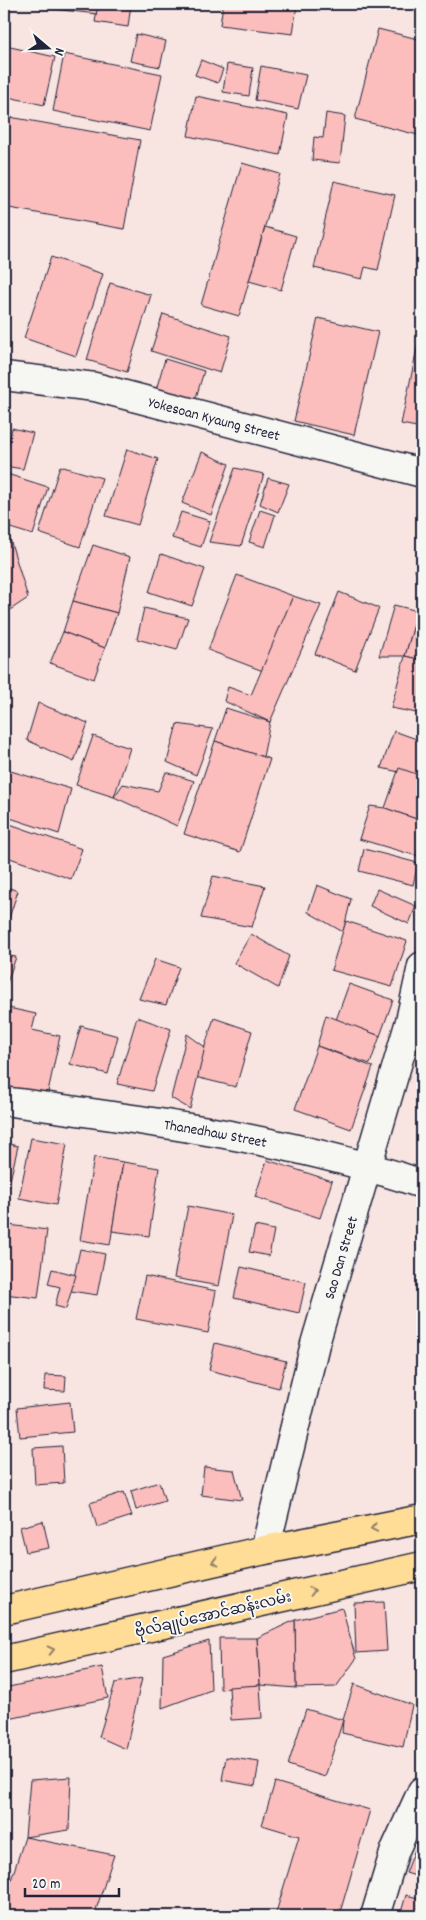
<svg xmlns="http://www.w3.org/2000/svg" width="426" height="1920" font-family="Dekko,'Noto Sans Myanmar',sans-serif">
<rect width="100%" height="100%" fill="#f8e5e2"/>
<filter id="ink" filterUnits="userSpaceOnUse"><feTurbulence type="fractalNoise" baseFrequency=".02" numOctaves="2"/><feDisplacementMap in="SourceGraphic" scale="10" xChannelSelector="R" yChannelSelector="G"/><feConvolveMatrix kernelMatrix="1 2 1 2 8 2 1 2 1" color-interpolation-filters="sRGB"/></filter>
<g filter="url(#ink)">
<g fill="#fbbebd" stroke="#22223b">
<polygon points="53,4 98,4 97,14 53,9"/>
<polygon points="98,4 131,4 128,27 95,22"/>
<polygon points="223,4 297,4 293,34 220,25"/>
<polygon points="308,4 338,4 337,8"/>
<polygon points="368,4 396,4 394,10"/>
<polygon points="378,29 422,40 422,136 355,119"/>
<polygon points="136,34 166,41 160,67 130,61"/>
<polygon points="6,46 55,57 44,105 4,96"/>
<polygon points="64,54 162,74 150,131 53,111"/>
<polygon points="201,60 223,69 218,83 195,75"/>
<polygon points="227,64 253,68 249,96 223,92"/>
<polygon points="261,66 306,75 298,109 255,100"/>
<polygon points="196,96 288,115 280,155 188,136"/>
<polygon points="326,113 345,116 340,163 312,160 314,137 323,138"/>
<polygon points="4,116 140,140 124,229 4,207"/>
<polygon points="242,163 280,174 239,316 201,305"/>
<polygon points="334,181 395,195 378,270 365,267 362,279 314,268"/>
<polygon points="265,227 296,236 281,290 249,281"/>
<polygon points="51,257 103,274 76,356 24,338"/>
<polygon points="110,283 151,295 127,372 87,360"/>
<polygon points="163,314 231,336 220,373 151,351"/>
<polygon points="318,318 378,332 354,435 294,421"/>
<polygon points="418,344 422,345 422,428 401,424"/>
<polygon points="165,359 204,371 195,401 156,390"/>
<polygon points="12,428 33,433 23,469 4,466"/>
<polygon points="127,449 158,459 138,525 106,516"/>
<polygon points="202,452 229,464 211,515 182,503"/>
<polygon points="60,466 102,478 80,547 39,533"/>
<polygon points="235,468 264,474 241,546 209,542"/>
<polygon points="4,473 48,487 33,535 4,526"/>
<polygon points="268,478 289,484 278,512 260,504"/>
<polygon points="260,510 275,515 265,547 249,542"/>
<polygon points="181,512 210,521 201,547 172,538"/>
<polygon points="9,536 28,598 4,614 4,537"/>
<polygon points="422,543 422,573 415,571"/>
<polygon points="93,545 130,557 117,613 73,601"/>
<polygon points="161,554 205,569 192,606 149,592"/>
<polygon points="237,575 293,596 263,671 208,650"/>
<polygon points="422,582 422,612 418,611"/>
<polygon points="339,592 379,608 355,670 315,654"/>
<polygon points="293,596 321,605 270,722 224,701 228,687 251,695"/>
<polygon points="73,601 117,613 105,648 63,632"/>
<polygon points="394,605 418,611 405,656 379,656"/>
<polygon points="144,608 188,618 177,650 137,639"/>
<polygon points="418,611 422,612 422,660 405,656"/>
<polygon points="63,632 105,648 94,679 50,663"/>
<polygon points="405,656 422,660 422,714 391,708"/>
<polygon points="38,703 88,723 74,762 27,740"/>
<polygon points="226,708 270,722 263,757 215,741"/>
<polygon points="177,724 213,729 196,775 167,762"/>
<polygon points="394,731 422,741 422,777 381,768"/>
<polygon points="93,736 130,748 114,797 76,785"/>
<polygon points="215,741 270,759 240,852 184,834"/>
<polygon points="399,768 422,776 422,821 385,808"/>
<polygon points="4,769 71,789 59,834 4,816"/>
<polygon points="166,772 194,781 177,826 114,797 123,784 158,791"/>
<polygon points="370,806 385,808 422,821 417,856 359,839"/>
<polygon points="4,822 82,849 71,879 4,856"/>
<polygon points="364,849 418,863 413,885 359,871"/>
<polygon points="213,876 265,886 252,927 201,918"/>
<polygon points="317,885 351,899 343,932 308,912"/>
<polygon points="4,886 18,891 4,933"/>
<polygon points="377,889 416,906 409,924 370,906"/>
<polygon points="346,921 407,941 392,987 331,970"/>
<polygon points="251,934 289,956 278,988 234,963"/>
<polygon points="4,955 16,957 4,991"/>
<polygon points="155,959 179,967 166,1005 139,999"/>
<polygon points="349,984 393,1000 380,1036 336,1020"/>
<polygon points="4,1007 36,1014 32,1030 60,1036 46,1101 4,1092"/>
<polygon points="326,1015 380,1036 370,1064 317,1046"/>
<polygon points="137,1017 171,1029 152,1091 117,1084"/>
<polygon points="214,1018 252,1031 236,1087 195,1077"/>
<polygon points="81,1026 118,1036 108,1074 70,1064"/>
<polygon points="187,1034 205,1047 190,1109 171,1098"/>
<polygon points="317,1046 373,1067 351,1129 295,1109"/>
<polygon points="31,1138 67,1144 56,1205 19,1198"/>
<polygon points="4,1143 18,1146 6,1198 4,1197"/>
<polygon points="94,1157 123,1162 110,1245 80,1240"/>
<polygon points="267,1160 332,1181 320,1218 255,1197"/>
<polygon points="123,1162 159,1168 149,1236 112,1231"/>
<polygon points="188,1206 232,1215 219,1286 174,1278"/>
<polygon points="9,1225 47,1230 38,1298 4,1294 4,1268"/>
<polygon points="255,1226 274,1230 269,1256 249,1252"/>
<polygon points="80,1249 105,1254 97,1295 71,1291"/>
<polygon points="241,1267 306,1282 299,1313 234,1298"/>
<polygon points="52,1269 76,1275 66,1309 55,1306 60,1287 48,1284"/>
<polygon points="145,1276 216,1291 208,1333 136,1319"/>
<polygon points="215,1343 286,1361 279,1388 209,1370"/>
<polygon points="45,1375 66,1376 65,1391 44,1390"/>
<polygon points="70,1402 73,1432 20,1437 17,1408"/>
<polygon points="4,1407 7,1441 4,1441"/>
<polygon points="62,1446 64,1483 35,1485 33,1448"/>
<polygon points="204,1467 234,1470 242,1500 201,1495"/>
<polygon points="159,1482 165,1501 136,1510 131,1491"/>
<polygon points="124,1492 132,1516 97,1527 90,1503"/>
<polygon points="43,1521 49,1548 26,1552 20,1527"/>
<polygon points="384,1602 387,1651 356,1653 354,1603"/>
<polygon points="342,1608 356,1659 336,1687 296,1688 295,1620"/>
<polygon points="295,1620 296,1688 260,1685 257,1638"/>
<polygon points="219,1638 257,1638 260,1685 220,1689"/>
<polygon points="209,1641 211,1690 162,1708 163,1655"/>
<polygon points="102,1667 108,1698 4,1720 4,1688"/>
<polygon points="142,1678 126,1749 99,1737 115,1683"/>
<polygon points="354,1684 412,1705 403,1747 342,1733 343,1720"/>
<polygon points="260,1685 262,1718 231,1720 229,1687"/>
<polygon points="306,1709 343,1720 325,1777 288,1765"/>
<polygon points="226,1757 259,1762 255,1786 222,1780"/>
<polygon points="71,1777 69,1830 25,1837 30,1780"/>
<polygon points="275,1782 370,1810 339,1916 275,1916 299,1836 262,1825"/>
<polygon points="421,1834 422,1834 422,1878 406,1873"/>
<polygon points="25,1837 114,1855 94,1916 4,1916 4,1902"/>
<polygon points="406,1895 422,1899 422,1916 400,1916"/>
</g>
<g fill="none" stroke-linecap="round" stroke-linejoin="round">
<g stroke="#22223b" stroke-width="31">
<g id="minor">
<path id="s1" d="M4,376L95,387L422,473"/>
<path id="s2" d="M4,1101C145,1120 287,1138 422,1184"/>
<path id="s3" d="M265,1550L315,1344L410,1021L422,966"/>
<polyline points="375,1916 395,1850 422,1791"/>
</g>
</g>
<g stroke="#22223b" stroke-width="31">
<g id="highway">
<polyline points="4,1610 265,1550 422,1519"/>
<polyline points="4,1660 422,1566"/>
</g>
</g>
<use href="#minor" stroke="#f6f6f2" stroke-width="28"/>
<use href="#highway" stroke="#ffdd96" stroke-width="28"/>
</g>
<defs><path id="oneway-chevron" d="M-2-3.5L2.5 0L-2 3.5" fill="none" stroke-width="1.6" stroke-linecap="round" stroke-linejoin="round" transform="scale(1.25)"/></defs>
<g stroke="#908068">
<use href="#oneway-chevron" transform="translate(374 1528) rotate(169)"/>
<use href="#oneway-chevron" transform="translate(215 1562) rotate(167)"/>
<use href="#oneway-chevron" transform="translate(312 1591) rotate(-13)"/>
<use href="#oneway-chevron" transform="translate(51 1650) rotate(-13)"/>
</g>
</g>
<g text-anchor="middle" stroke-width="4" stroke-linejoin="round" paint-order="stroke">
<g font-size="15" fill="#22223b" stroke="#f6f6f2">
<text dy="5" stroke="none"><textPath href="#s1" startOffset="215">Yokesoan Kyaung Street</textPath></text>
<text dy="5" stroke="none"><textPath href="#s2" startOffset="214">Thanedhaw Street</textPath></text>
<text dy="5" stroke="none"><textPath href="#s3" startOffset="302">Sao Dan Street</textPath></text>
<text transform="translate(213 1614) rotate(-13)" y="5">ဗိုလ်ချုပ်အောင်ဆန်းလမ်း</text>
</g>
</g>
<rect width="426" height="1920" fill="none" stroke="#f6f6f2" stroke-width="20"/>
<rect x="10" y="10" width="406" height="1900" fill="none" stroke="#22223b" stroke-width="2" filter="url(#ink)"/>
<g transform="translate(48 48) rotate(109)" stroke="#f6f6f2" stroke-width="4" paint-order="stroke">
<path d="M0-4L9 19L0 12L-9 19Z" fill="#22223b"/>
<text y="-8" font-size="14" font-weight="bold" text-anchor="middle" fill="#22223b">N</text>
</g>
<path d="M25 1888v8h94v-8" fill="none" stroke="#22223b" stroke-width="2.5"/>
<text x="32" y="1888" font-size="15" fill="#22223b" stroke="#f6f6f2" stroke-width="4" paint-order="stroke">20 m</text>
</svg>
